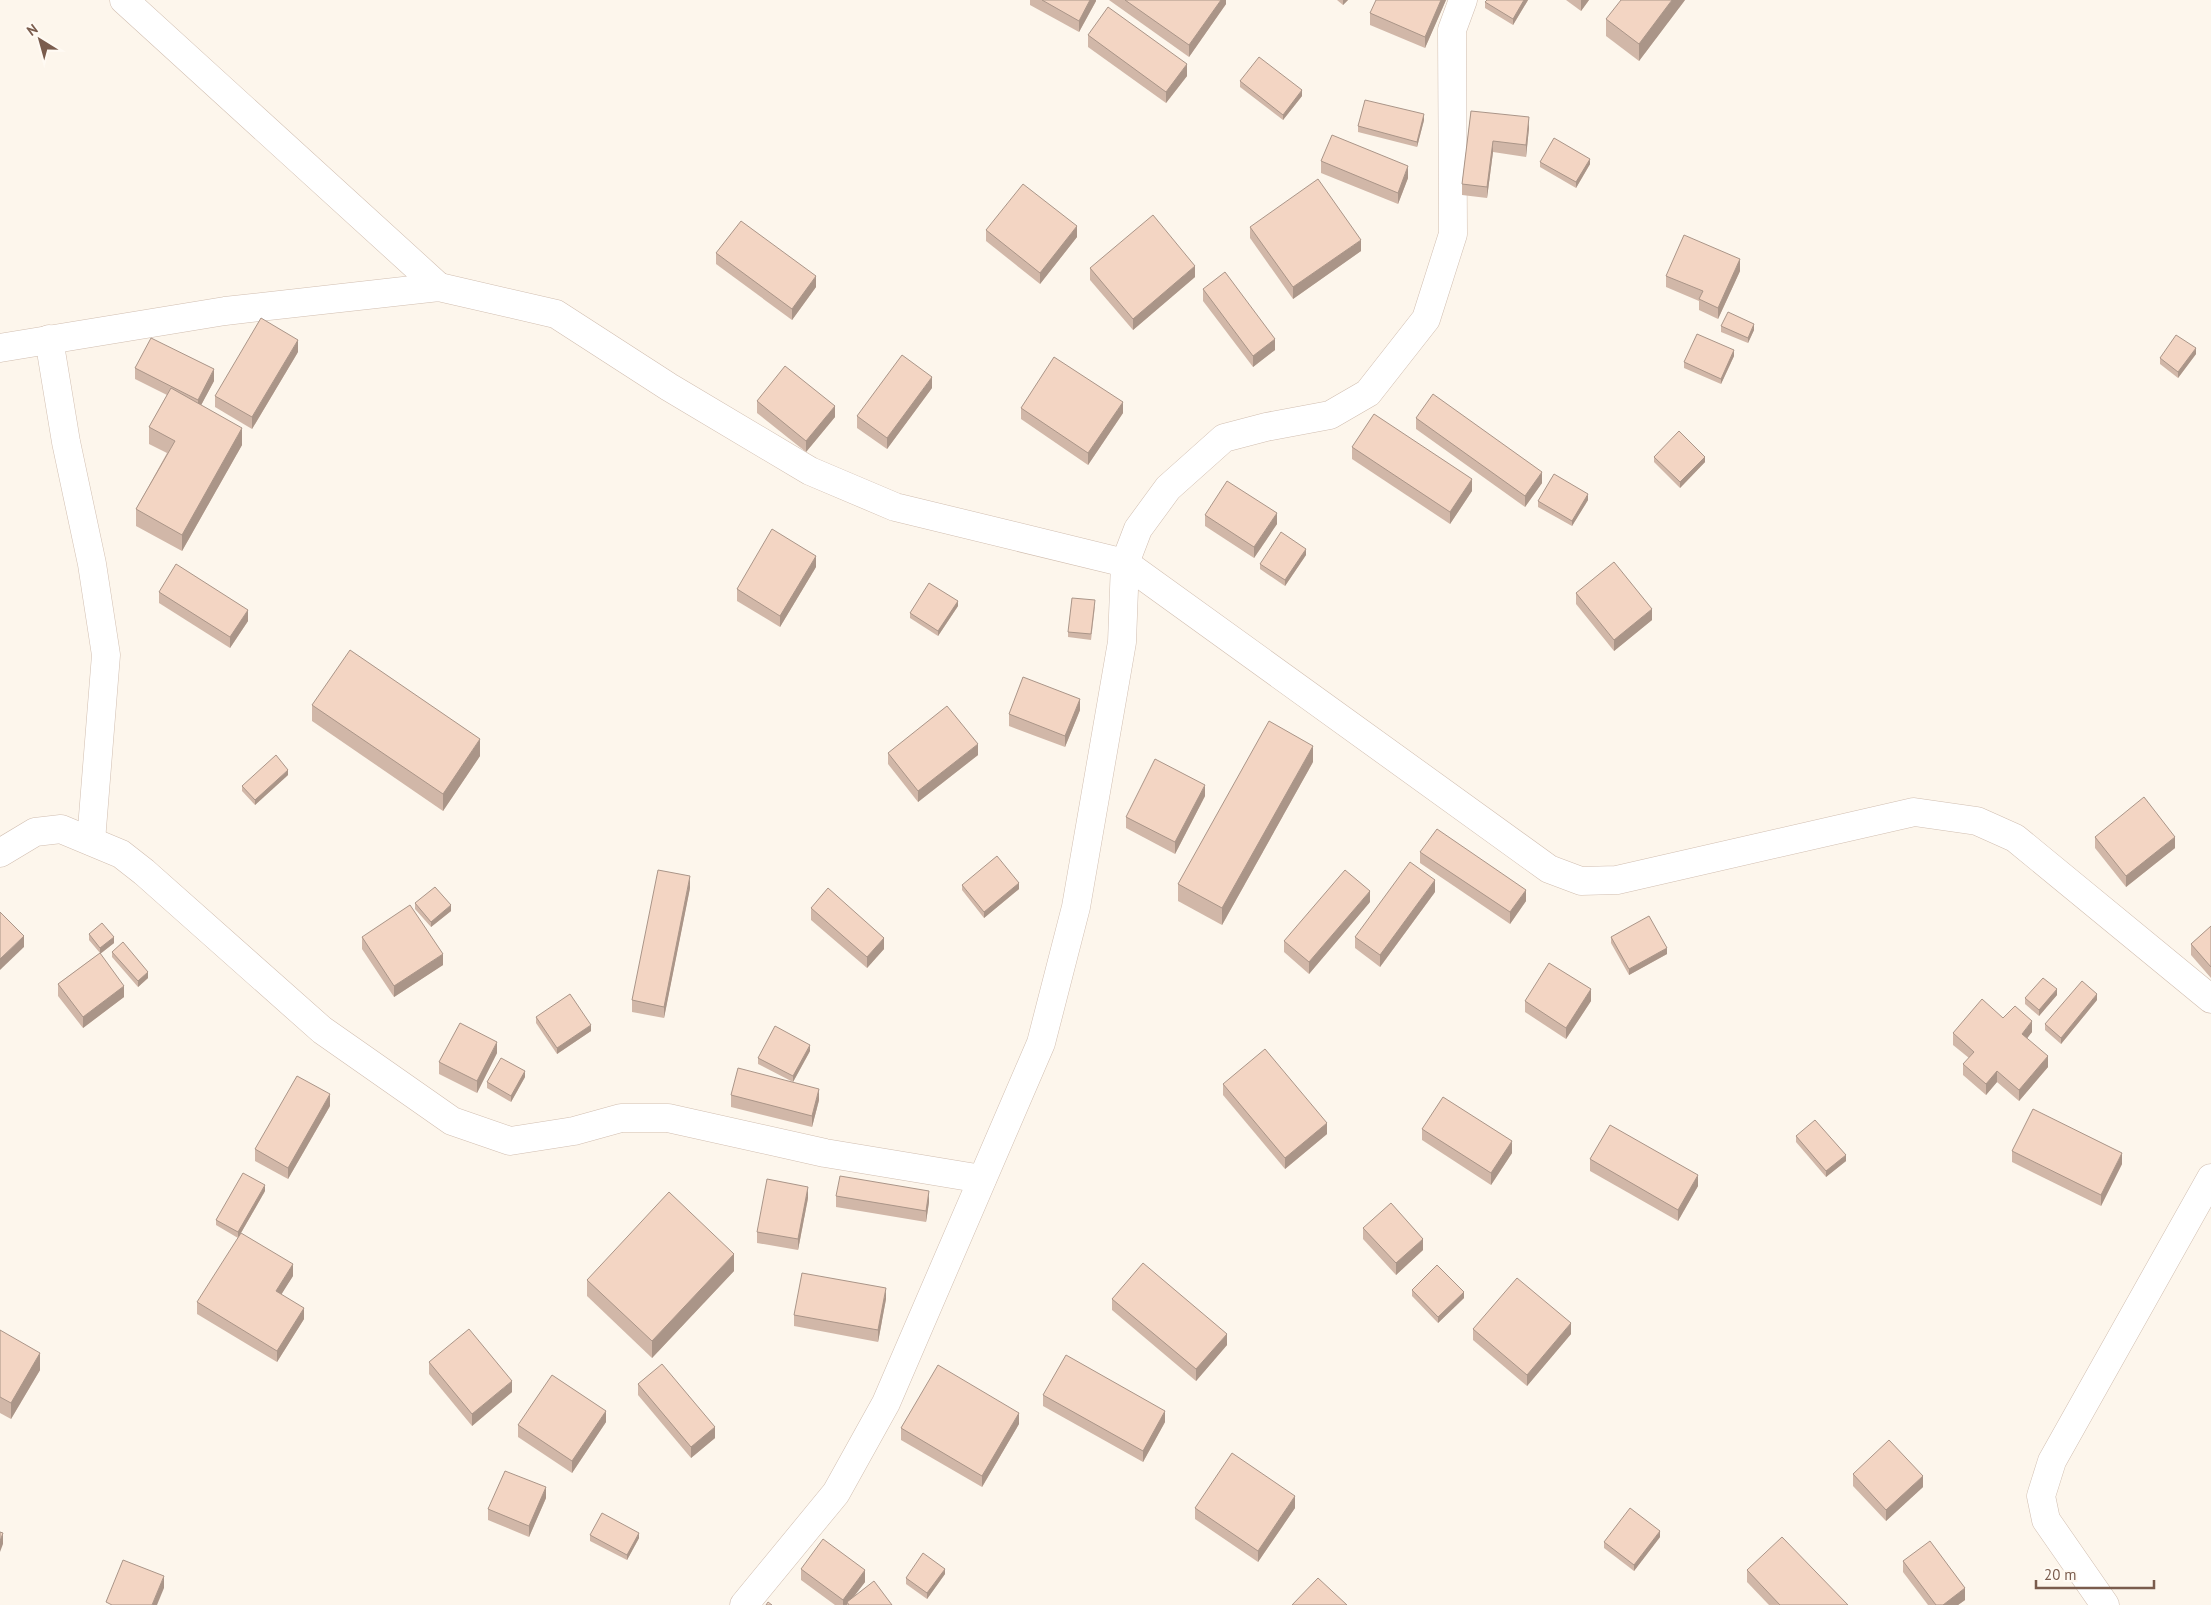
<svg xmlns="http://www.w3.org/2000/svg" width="2211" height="1605" font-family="'PT Sans',sans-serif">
<rect width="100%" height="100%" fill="#fdf6ec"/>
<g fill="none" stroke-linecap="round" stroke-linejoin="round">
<g stroke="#d1beb0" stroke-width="29">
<g id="minor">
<polyline points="124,0 439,287"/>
<polyline points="49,339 66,442 92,564 106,655 91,841"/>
<polyline points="0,348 225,311 439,287 556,314 669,387 810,471 895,507 1125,563 1549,869 1581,881 1617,880 1914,812 1977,821 2015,838 2211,999"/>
<polyline points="0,853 35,832 61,829 121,854 144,872 322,1030 452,1121 510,1141 574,1131 621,1118 668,1118 825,1153 982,1179"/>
<polyline points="744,1605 836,1493 886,1403 1041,1043 1076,907 1122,642 1125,563 1138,529 1168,488 1224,438 1266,427 1330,415 1368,393 1426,319 1453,234 1452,30 1463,0"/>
<polyline points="2105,1605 2046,1520 2041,1496 2052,1461 2211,1178"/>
</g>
</g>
<use href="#minor" stroke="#fff" stroke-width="28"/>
</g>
<g fill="#d1b7a8">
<polygon points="1030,0 1096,0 1096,1 1079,32 1030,5"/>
<polygon points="1109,0 1226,0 1226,4 1189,57"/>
<polygon points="1337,0 1348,0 1343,5"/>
<polygon points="1446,0 1425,48 1370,25 1370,13"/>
<polygon points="1528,0 1513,25 1485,8 1485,2"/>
<polygon points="1566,0 1589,0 1581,11"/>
<polygon points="1685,0 1639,61 1606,36 1606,19"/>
<polygon points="1088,35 1187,76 1166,103 1088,47"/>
<polygon points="1240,81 1302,96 1283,120 1240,87"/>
<polygon points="1471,111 1529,128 1526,157 1493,152 1487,198 1462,195 1462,184"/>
<polygon points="1424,120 1417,147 1358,132 1358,126"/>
<polygon points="1321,161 1408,178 1398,204 1321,173"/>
<polygon points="1540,162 1590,164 1576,188 1540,167"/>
<polygon points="1250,227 1361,251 1293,299 1250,238"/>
<polygon points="986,230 1077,237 1040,284 986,241"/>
<polygon points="716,253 816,287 792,320 716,264"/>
<polygon points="1090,268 1195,277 1133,330 1090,280"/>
<polygon points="1740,271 1718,319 1699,310 1699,301 1666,287 1666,276"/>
<polygon points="1203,289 1275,350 1253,367 1203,301"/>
<polygon points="1721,326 1754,330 1748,343 1721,332"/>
<polygon points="298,352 252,429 215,407 215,396"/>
<polygon points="2196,354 2178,378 2160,364 2160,358"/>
<polygon points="1734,356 1721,384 1684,368 1684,362"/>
<polygon points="135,368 214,381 201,405 242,445 182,551 136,526 136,509 167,453 149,444 149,427 167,395 135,379"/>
<polygon points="932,388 887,449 857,428 857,416"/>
<polygon points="757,401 835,417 806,452 757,413"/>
<polygon points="1021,408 1123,413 1088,465 1021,419"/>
<polygon points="1416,418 1542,483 1525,507 1416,429"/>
<polygon points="1352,447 1472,491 1450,524 1352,459"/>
<polygon points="1654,457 1705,462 1680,488 1654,462"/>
<polygon points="1588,500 1572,526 1538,507 1538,501"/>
<polygon points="1205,515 1277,524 1254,558 1205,526"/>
<polygon points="1306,555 1285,586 1260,569 1260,564"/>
<polygon points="816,567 780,627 737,601 737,589"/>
<polygon points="159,592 248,621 230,648 159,603"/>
<polygon points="1576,593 1652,620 1614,651 1576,604"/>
<polygon points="958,606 938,636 910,618 910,613"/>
<polygon points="1095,606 1091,640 1068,637 1068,632"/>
<polygon points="312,705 480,756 443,811 312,721"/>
<polygon points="1080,710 1065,747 1009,726 1009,714"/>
<polygon points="888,753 978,755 918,802 888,764"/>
<polygon points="1313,762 1222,925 1178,901 1178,884"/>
<polygon points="288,775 255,805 242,791 242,786"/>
<polygon points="1205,796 1175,854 1126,828 1126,817"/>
<polygon points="2095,837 2175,848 2126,887 2095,848"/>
<polygon points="1420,852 1526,901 1510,924 1420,863"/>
<polygon points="962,885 1019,889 984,918 962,890"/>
<polygon points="690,888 664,1018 632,1012 632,1000"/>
<polygon points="1435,892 1380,967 1355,948 1355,937"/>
<polygon points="1370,902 1309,974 1284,952 1284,941"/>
<polygon points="415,903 451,911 431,927 415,909"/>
<polygon points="811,908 884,949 867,968 811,920"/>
<polygon points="2211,926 2211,978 2191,955 2191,944"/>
<polygon points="89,934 114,943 100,954 124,997 83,1028 58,996 58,984 100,953 89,940"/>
<polygon points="362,937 443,965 394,997 362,949"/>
<polygon points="1611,937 1667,954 1629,975 1611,943"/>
<polygon points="112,952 148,978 138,987 112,957"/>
<polygon points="2057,995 2039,1016 2025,1004 2025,998"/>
<polygon points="2097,1000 2061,1044 2045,1030 2045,1024"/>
<polygon points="1525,1001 1591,1001 1566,1039 1525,1012"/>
<polygon points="536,1017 591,1031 557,1054 536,1023"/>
<polygon points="2003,1018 2032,1032 2027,1038 2048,1067 2019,1101 1997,1082 1986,1095 1963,1075 1963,1064 1969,1058 1953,1045 1953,1033"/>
<polygon points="810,1051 793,1082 758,1064 758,1058"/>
<polygon points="497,1053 477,1093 439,1074 439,1062"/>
<polygon points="525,1077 511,1102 487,1088 487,1082"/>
<polygon points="1223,1084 1327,1134 1285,1169 1223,1095"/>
<polygon points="731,1095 819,1100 812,1127 731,1107"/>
<polygon points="330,1106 288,1179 255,1161 255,1149"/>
<polygon points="1422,1129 1512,1153 1491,1185 1422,1140"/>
<polygon points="1796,1136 1846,1161 1826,1177 1796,1142"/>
<polygon points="2012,1151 2122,1164 2101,1206 2012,1162"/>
<polygon points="1590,1159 1698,1186 1678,1221 1590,1171"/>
<polygon points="265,1191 238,1238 216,1225 216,1220"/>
<polygon points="836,1196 929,1202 926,1222 836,1207"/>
<polygon points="808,1198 798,1250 757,1243 757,1232"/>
<polygon points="1363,1228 1423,1250 1396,1275 1363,1239"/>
<polygon points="734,1271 652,1358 587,1296 587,1280"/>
<polygon points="293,1276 281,1294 304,1319 277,1362 197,1314 197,1302"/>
<polygon points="1412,1290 1464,1298 1438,1323 1412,1296"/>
<polygon points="886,1299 878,1342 794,1326 794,1315"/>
<polygon points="1112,1299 1227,1345 1196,1381 1112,1310"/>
<polygon points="1473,1329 1571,1334 1527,1386 1473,1340"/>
<polygon points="0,1330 40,1370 11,1419 0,1413"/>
<polygon points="429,1362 512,1392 472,1426 429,1374"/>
<polygon points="638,1384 715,1438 691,1458 638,1395"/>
<polygon points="1043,1395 1165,1422 1143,1462 1043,1406"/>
<polygon points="606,1422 572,1473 518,1437 518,1425"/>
<polygon points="1019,1424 982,1487 901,1440 901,1428"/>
<polygon points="1853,1474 1923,1487 1886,1521 1853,1486"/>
<polygon points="546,1498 529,1537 488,1520 488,1509"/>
<polygon points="1195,1508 1295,1508 1258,1562 1195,1519"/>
<polygon points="590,1535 639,1538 627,1560 590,1541"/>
<polygon points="1660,1537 1634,1571 1604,1548 1604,1542"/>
<polygon points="1903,1561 1965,1600 1958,1605 1928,1605 1903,1572"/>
<polygon points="801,1569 865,1582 853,1598 892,1605 835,1605 801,1580"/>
<polygon points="1747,1570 1848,1605 1769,1605 1747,1582"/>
<polygon points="945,1574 927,1599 906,1584 906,1578"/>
</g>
<g fill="#aa9588">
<polygon points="1090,0 1096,0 1096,1 1079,32 1079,21"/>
<polygon points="1221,0 1226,0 1226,4 1189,57 1189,45"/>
<polygon points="1343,0 1348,0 1343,5"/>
<polygon points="1441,0 1446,0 1425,48 1425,37"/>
<polygon points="1524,0 1528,0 1513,25 1513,19"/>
<polygon points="1581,0 1589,0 1581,11"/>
<polygon points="1672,0 1685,0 1639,61 1639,44"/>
<polygon points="1187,64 1187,76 1166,103 1166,92"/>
<polygon points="1302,90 1302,96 1283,120 1283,115"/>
<polygon points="1424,114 1424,120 1417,147 1417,142"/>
<polygon points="1529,117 1529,128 1526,157 1526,145"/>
<polygon points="1493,141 1493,152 1487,198 1487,187"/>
<polygon points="1590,159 1590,164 1576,188 1576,182"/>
<polygon points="1408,166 1408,178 1398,204 1398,193"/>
<polygon points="1077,226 1077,237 1040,284 1040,273"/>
<polygon points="1361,240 1361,251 1293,299 1293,287"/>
<polygon points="1740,259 1740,271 1718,319 1718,308"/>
<polygon points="1195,266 1195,277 1133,330 1133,319"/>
<polygon points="816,276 816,287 792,320 792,309"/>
<polygon points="1754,324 1754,330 1748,343 1748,338"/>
<polygon points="1275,339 1275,350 1253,367 1253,356"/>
<polygon points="298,340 298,352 252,429 252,417"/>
<polygon points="2196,348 2196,354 2178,378 2178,372"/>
<polygon points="1734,350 1734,356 1721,384 1721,379"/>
<polygon points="214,369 214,381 198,411 198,400"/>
<polygon points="932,377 932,388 887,449 887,438"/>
<polygon points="1123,402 1123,413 1088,465 1088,453"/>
<polygon points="835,406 835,417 806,452 806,441"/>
<polygon points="242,428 242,445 182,551 182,535"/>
<polygon points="1705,457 1705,462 1680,488 1680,482"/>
<polygon points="1542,472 1542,483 1525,507 1525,496"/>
<polygon points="1472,479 1472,491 1450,524 1450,512"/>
<polygon points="1588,494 1588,500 1572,526 1572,521"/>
<polygon points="1277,513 1277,524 1254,558 1254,547"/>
<polygon points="1306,549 1306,555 1285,586 1285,580"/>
<polygon points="816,556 816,567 780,627 780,616"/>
<polygon points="958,601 958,606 938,636 938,631"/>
<polygon points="1652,609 1652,620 1614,651 1614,640"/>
<polygon points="248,610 248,621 230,648 230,637"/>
<polygon points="1080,699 1080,710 1065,747 1065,736"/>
<polygon points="480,739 480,756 443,811 443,794"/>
<polygon points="978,744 978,755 918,802 918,791"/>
<polygon points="1313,746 1313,762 1222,925 1222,908"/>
<polygon points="288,770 288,775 255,805 255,800"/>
<polygon points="1205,785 1205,796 1175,854 1175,842"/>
<polygon points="2175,837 2175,848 2126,887 2126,876"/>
<polygon points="690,876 690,888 664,1018 664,1007"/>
<polygon points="1435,880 1435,892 1380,967 1380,955"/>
<polygon points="1019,883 1019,889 984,918 984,912"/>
<polygon points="1526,890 1526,901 1510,924 1510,912"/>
<polygon points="1370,891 1370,902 1309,974 1309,962"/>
<polygon points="451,905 451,911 431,927 431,922"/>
<polygon points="24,936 24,947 0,970 0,959"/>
<polygon points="114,937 114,943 100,954 100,948"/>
<polygon points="884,938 884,949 867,968 867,957"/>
<polygon points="1667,948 1667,954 1629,975 1629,969"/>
<polygon points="443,954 443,965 394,997 394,986"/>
<polygon points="148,972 148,978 138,987 138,981"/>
<polygon points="124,986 124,997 83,1028 83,1017"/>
<polygon points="1591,989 1591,1001 1566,1039 1566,1028"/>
<polygon points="2057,989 2057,995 2039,1016 2039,1010"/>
<polygon points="2097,994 2097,1000 2061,1044 2061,1038"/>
<polygon points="2032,1021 2032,1032 2022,1045 2022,1034"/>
<polygon points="591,1025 591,1031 557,1054 557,1048"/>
<polygon points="497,1042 497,1053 477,1093 477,1081"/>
<polygon points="810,1045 810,1051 793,1082 793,1076"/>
<polygon points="2048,1056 2048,1067 2019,1101 2019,1090"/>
<polygon points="525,1071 525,1077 511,1102 511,1096"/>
<polygon points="1997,1071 1997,1082 1986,1095 1986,1084"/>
<polygon points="819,1089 819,1100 812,1127 812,1116"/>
<polygon points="330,1094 330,1106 288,1179 288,1168"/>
<polygon points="1327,1123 1327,1134 1285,1169 1285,1158"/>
<polygon points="1512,1141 1512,1153 1491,1185 1491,1173"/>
<polygon points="2122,1153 2122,1164 2101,1206 2101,1195"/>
<polygon points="1846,1155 1846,1161 1826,1177 1826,1171"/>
<polygon points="1698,1175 1698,1186 1678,1221 1678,1210"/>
<polygon points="265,1185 265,1191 238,1238 238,1232"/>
<polygon points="808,1187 808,1198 798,1250 798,1239"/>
<polygon points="929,1191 929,1202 926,1222 926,1211"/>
<polygon points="1423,1239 1423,1250 1396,1275 1396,1263"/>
<polygon points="734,1254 734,1271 652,1358 652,1341"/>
<polygon points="293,1264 293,1276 276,1303 276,1291"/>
<polygon points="886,1288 886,1299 878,1342 878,1330"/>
<polygon points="1464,1292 1464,1298 1438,1323 1438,1317"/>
<polygon points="304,1308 304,1319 277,1362 277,1351"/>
<polygon points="1571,1323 1571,1334 1527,1386 1527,1375"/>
<polygon points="1227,1334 1227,1345 1196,1381 1196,1369"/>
<polygon points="40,1353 40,1370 11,1419 11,1403"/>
<polygon points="512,1381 512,1392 472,1426 472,1414"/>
<polygon points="606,1411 606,1422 572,1473 572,1461"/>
<polygon points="1165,1411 1165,1422 1143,1462 1143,1451"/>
<polygon points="1019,1413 1019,1424 982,1487 982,1476"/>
<polygon points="715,1427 715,1438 691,1458 691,1447"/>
<polygon points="1923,1476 1923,1487 1886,1521 1886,1510"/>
<polygon points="546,1487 546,1498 529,1537 529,1526"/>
<polygon points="1295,1496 1295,1508 1258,1562 1258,1551"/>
<polygon points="1660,1531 1660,1537 1634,1571 1634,1565"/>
<polygon points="3,1533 3,1544 0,1552 0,1541"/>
<polygon points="639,1533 639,1538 627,1560 627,1555"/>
<polygon points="945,1569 945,1574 927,1599 927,1593"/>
<polygon points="865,1570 865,1582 848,1604 847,1602 847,1605 843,1605 843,1600"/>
<polygon points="164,1576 164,1588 157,1605 152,1605"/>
<polygon points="1965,1588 1965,1600 1958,1605 1943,1605"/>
</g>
<g fill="#f3d5c3" stroke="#aa9588">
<polygon points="1042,0 1090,0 1079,21"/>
<polygon points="1125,0 1221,0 1189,45"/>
<polygon points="1376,0 1441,0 1425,37 1370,13"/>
<polygon points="1487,0 1524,0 1513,19 1485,2"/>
<polygon points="1621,0 1672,0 1639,44 1606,19"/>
<polygon points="1108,7 1187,64 1166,92 1088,35"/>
<polygon points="1259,57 1302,90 1283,115 1240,81"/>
<polygon points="1365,100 1424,114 1417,142 1358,126"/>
<polygon points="1471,111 1529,117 1526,145 1493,141 1487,187 1462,184"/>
<polygon points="1332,135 1408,166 1398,193 1321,161"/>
<polygon points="1554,138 1590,159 1576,182 1540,162"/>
<polygon points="1318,179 1361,240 1293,287 1250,227"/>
<polygon points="1023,184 1077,226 1040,273 986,230"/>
<polygon points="1153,215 1195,266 1133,319 1090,268"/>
<polygon points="741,221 816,276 792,309 716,253"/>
<polygon points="1684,235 1740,259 1718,308 1699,299 1703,291 1666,276"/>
<polygon points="1225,272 1275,339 1253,356 1203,289"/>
<polygon points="1728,312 1754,324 1748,338 1721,326"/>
<polygon points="261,318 298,340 252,417 215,396"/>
<polygon points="1697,334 1734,350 1721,379 1684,362"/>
<polygon points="2176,335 2196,348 2178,372 2160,358"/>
<polygon points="151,338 214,369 198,400 135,368"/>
<polygon points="902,355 932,377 887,438 857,416"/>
<polygon points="1054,357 1123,402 1088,453 1021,408"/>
<polygon points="785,366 835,406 806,441 757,401"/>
<polygon points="171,388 242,428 182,535 136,509 175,441 149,427"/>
<polygon points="1433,394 1542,472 1525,496 1416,418"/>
<polygon points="1374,414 1472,479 1450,512 1352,447"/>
<polygon points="1679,431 1705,457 1680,482 1654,457"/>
<polygon points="1554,474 1588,494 1572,521 1538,501"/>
<polygon points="1227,481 1277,513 1254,547 1205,515"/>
<polygon points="772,529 816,556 780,616 737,589"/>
<polygon points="1281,532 1306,549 1285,580 1260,564"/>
<polygon points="1614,562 1652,609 1614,640 1576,593"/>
<polygon points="176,564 248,610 230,637 159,592"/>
<polygon points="929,583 958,601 938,631 910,613"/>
<polygon points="1072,598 1095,600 1091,634 1068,632"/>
<polygon points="350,650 480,739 443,794 312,705"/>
<polygon points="1023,677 1080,699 1065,736 1009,714"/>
<polygon points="947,706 978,744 918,791 888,753"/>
<polygon points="1269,721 1313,746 1222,908 1178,884"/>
<polygon points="276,755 288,770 255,800 242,786"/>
<polygon points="1155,759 1205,785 1175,842 1126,817"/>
<polygon points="2144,797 2175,837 2126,876 2095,837"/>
<polygon points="1437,829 1526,890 1510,912 1420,852"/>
<polygon points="997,856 1019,883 984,912 962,885"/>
<polygon points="1410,862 1435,880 1380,955 1355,937"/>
<polygon points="658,870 690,876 664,1007 632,1000"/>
<polygon points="1345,870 1370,891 1309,962 1284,941"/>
<polygon points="435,887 451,905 431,922 415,903"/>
<polygon points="828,888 884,938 867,957 811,908"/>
<polygon points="410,905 443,954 394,986 362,937"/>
<polygon points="0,912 24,936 0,959"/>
<polygon points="1649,916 1667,948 1629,969 1611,937"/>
<polygon points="102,923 114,937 100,948 89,934"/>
<polygon points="2211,926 2211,967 2191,944"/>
<polygon points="123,942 148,972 138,981 112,952"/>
<polygon points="100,953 124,986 83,1017 58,984"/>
<polygon points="1549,963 1591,989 1566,1028 1525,1001"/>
<polygon points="2043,978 2057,989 2039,1010 2025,998"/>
<polygon points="2082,981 2097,994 2061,1038 2045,1024"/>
<polygon points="570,994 591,1025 557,1048 536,1017"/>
<polygon points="1982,999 2003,1018 2015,1006 2032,1021 2022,1034 2048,1056 2019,1090 1997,1071 1986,1084 1963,1064 1974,1052 1953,1033"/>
<polygon points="460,1023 497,1042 477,1081 439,1062"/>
<polygon points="775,1026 810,1045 793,1076 758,1058"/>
<polygon points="1265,1049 1327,1123 1285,1158 1223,1084"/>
<polygon points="501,1058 525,1071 511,1096 487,1082"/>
<polygon points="738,1068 819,1089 812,1116 731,1095"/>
<polygon points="297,1076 330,1094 288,1168 255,1149"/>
<polygon points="1443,1097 1512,1141 1491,1173 1422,1129"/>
<polygon points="2033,1109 2122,1153 2101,1195 2012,1151"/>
<polygon points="1815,1120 1846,1155 1826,1171 1796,1136"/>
<polygon points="1610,1125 1698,1175 1678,1210 1590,1159"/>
<polygon points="243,1173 265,1185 238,1232 216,1220"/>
<polygon points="840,1176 929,1191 926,1211 836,1196"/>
<polygon points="767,1179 808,1187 798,1239 757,1232"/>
<polygon points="669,1192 734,1254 652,1341 587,1280"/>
<polygon points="1391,1203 1423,1239 1396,1263 1363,1228"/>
<polygon points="241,1233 293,1264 276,1291 304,1308 277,1351 197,1302"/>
<polygon points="1143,1263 1227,1334 1196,1369 1112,1299"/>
<polygon points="1437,1265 1464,1292 1438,1317 1412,1290"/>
<polygon points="802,1273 886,1288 878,1330 794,1315"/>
<polygon points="1517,1278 1571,1323 1527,1375 1473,1329"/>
<polygon points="469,1329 512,1381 472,1414 429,1362"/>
<polygon points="0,1330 40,1353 11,1403 0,1397"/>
<polygon points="1066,1355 1165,1411 1143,1451 1043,1395"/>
<polygon points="662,1364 715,1427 691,1447 638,1384"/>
<polygon points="938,1365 1019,1413 982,1476 901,1428"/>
<polygon points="552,1375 606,1411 572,1461 518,1425"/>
<polygon points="1889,1440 1923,1476 1886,1510 1853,1474"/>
<polygon points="1232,1453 1295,1496 1258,1551 1195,1508"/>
<polygon points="505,1471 546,1487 529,1526 488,1509"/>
<polygon points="1630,1508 1660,1531 1634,1565 1604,1542"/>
<polygon points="602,1513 639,1533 627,1555 590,1535"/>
<polygon points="0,1532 3,1533 0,1541"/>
<polygon points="1782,1537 1848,1605 1780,1605 1747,1570"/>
<polygon points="823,1539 865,1570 843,1600 801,1569"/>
<polygon points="1930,1541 1965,1588 1943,1605 1936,1605 1903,1561"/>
<polygon points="923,1553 945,1569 927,1593 906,1578"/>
<polygon points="123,1560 164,1576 152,1605 112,1605 106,1602"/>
<polygon points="1318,1578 1347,1605 1292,1605"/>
<polygon points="874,1581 892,1605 849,1605 847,1602"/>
<polygon points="768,1602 772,1605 766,1605"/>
</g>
<g transform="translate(40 40) rotate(323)" stroke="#fffaf3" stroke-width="4" paint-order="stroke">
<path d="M0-4L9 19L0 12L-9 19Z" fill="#7a5c4d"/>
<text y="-8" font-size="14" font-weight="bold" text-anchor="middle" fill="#7a5c4d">N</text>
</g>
<path d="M2036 1580v8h118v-8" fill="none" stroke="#7a5c4d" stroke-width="2.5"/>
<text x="2044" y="1580" font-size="15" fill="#7a5c4d" stroke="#fffaf3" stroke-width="4" paint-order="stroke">20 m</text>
</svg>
